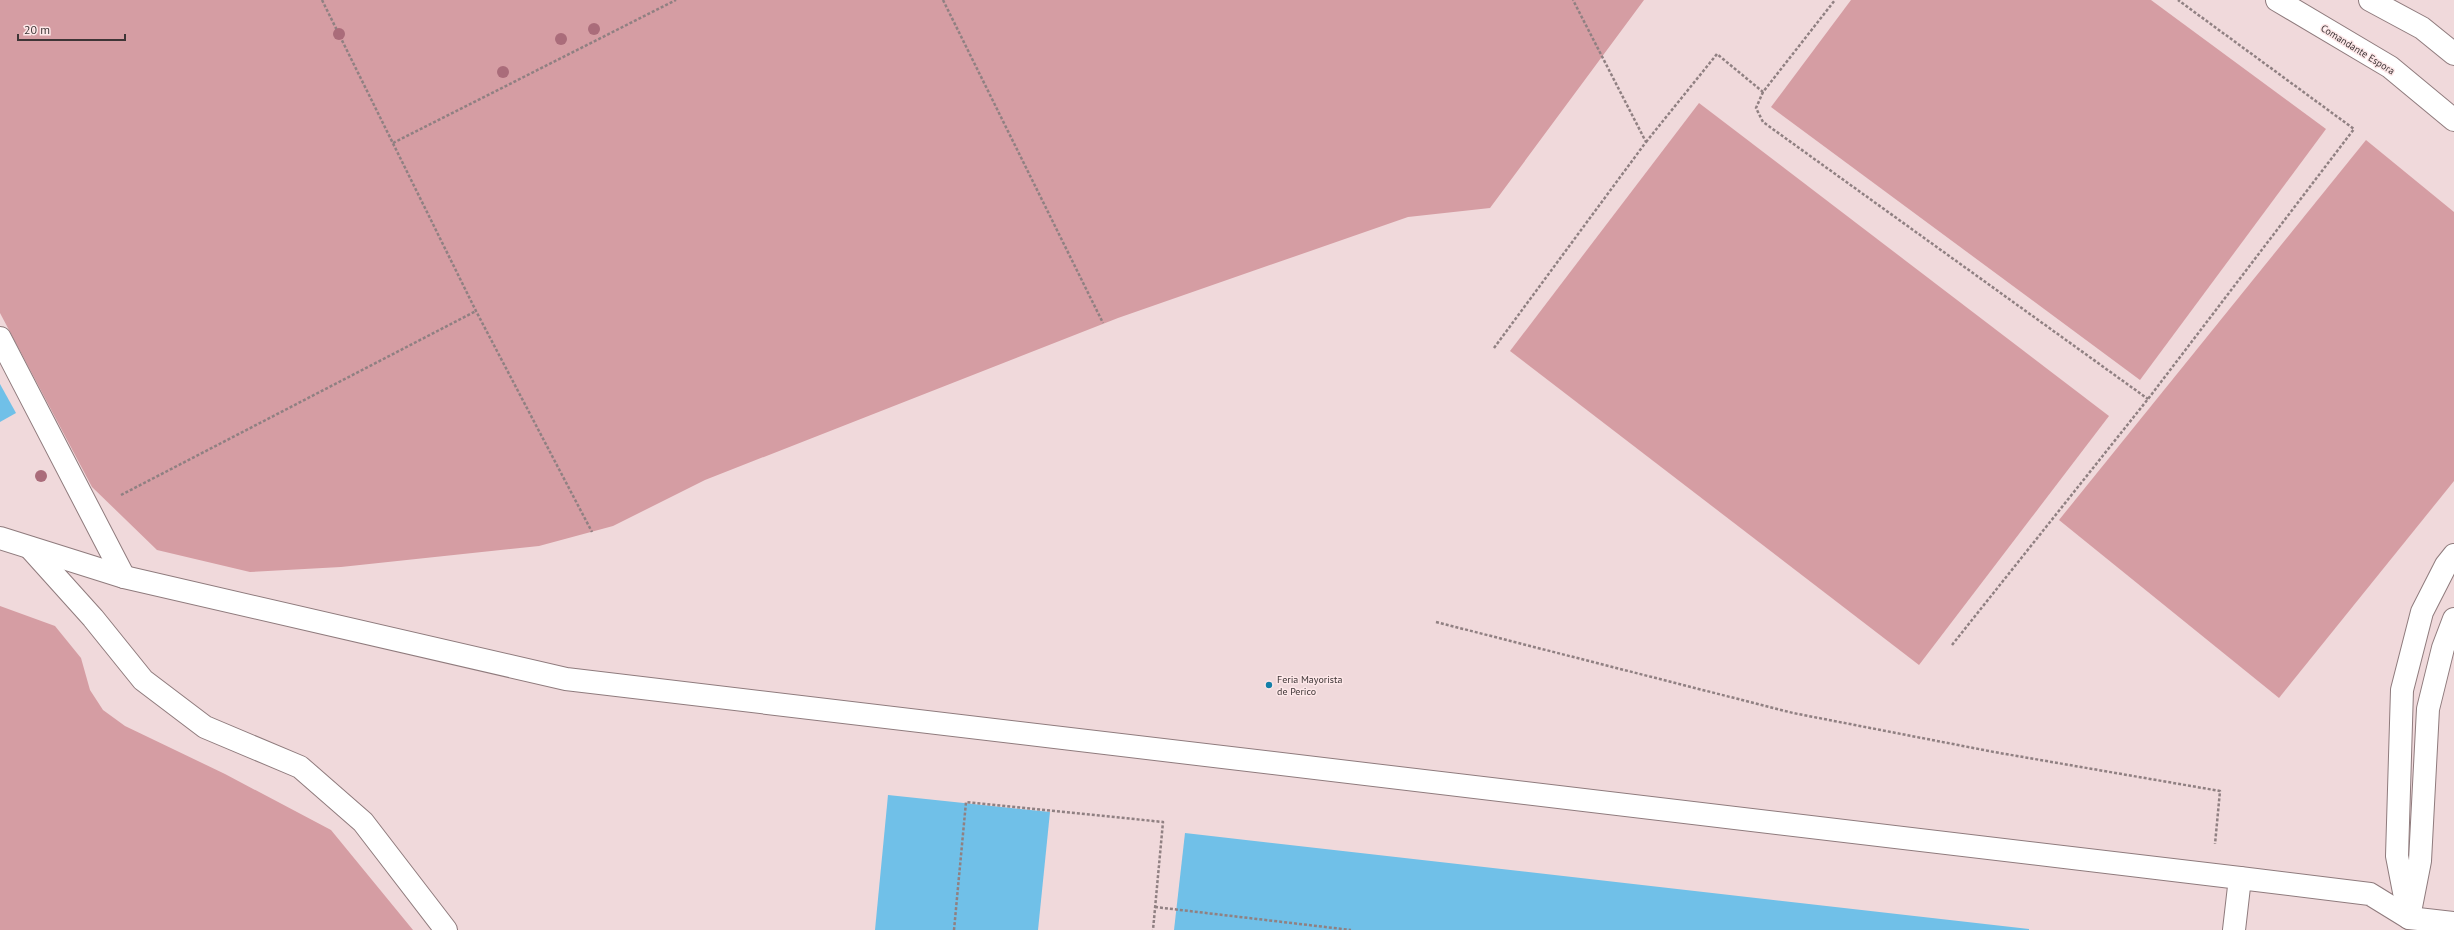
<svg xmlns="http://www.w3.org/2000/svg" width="2454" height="930" font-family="'PT Sans',sans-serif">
<rect width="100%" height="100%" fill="#f0d9db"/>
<g fill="#d59da3">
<polygon points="0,0 1644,0 1490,208 1408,217 1118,318 705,480 613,526 539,546 341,567 250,572 157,550 92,487 0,313"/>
<polygon points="1851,0 2151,0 2326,129 2140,380 1771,107"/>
<polygon points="1699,103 2109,416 1919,665 1510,351"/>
<polygon points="2366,140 2454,212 2454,481 2279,698 2059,520"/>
<polygon points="0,606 55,626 81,658 90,690 103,710 125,726 225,774 331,830 413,930 0,930"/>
</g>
<g fill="#70c0e8">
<polygon points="0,384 16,413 0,422"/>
<polygon points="888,795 1050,812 1038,930 875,930"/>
<polygon points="1185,833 2029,929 2029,930 1174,930"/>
</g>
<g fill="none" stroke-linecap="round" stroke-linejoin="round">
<g stroke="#8f7b7d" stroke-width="24">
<g id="minor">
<polyline points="0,338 124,577"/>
<polyline points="0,538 124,577 566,679 2240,878"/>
<polyline points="30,548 93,618 143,680 205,727 300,767 363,822 446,930"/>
<polyline points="2411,907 2420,861 2428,709 2443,648 2454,619"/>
<polyline points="2409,918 2397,856 2402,690 2422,612 2446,565 2454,555"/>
<polyline points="2234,930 2240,878 2370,894 2409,918 2454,923"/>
</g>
</g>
<g stroke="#8f7b7d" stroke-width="24">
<g id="major">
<polyline points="2277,0 2390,67 2454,120"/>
<polyline points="2370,0 2422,28 2454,54"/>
</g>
</g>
<g stroke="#908082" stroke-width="2.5" stroke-dasharray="3 2" stroke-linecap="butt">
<polyline points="322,0 476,311 592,532"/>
<polyline points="943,0 1103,323"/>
<polyline points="1763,92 1756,108 1763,122 2148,399"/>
<polyline points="1646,142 1717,54 1763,92 1835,0"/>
<polyline points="393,143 676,0"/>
<polyline points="1494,348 1646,142 1573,0"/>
<polyline points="121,495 476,311"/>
<polyline points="1436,622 1793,713 1994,752 2220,791 2215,844"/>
<polyline points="1952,645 2148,399 2354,129 2178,0"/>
<polyline points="1155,907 1351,930"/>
<polyline points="954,930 966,802 1163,822 1153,930"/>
</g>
<use href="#minor" stroke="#fff" stroke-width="22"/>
<use href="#major" stroke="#fff" stroke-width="22"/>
</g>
<g fill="#aa6c7a">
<circle cx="594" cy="29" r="6"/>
<circle cx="339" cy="34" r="6"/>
<circle cx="561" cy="39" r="6"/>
<circle cx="503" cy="72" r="6"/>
<circle cx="41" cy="476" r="6"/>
</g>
<circle fill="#147fa8" stroke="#fde7e8" stroke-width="1.5" cx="1269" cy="685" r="4"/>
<g text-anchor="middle" stroke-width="3" stroke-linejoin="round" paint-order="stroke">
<g font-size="10" fill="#3e3536" stroke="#fde7e8">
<text transform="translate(2358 49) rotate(32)" y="4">Comandante Espora</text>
</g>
<g font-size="10" fill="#3e3536" stroke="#fde7e8" text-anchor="start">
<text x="1277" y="683">Feria Mayorista<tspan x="1277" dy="12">de Perico</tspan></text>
</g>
</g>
<path d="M18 34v6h107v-6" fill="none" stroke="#3e3536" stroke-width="2"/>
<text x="24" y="34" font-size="12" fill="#3e3536" stroke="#fde7e8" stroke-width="3" paint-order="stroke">20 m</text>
</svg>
